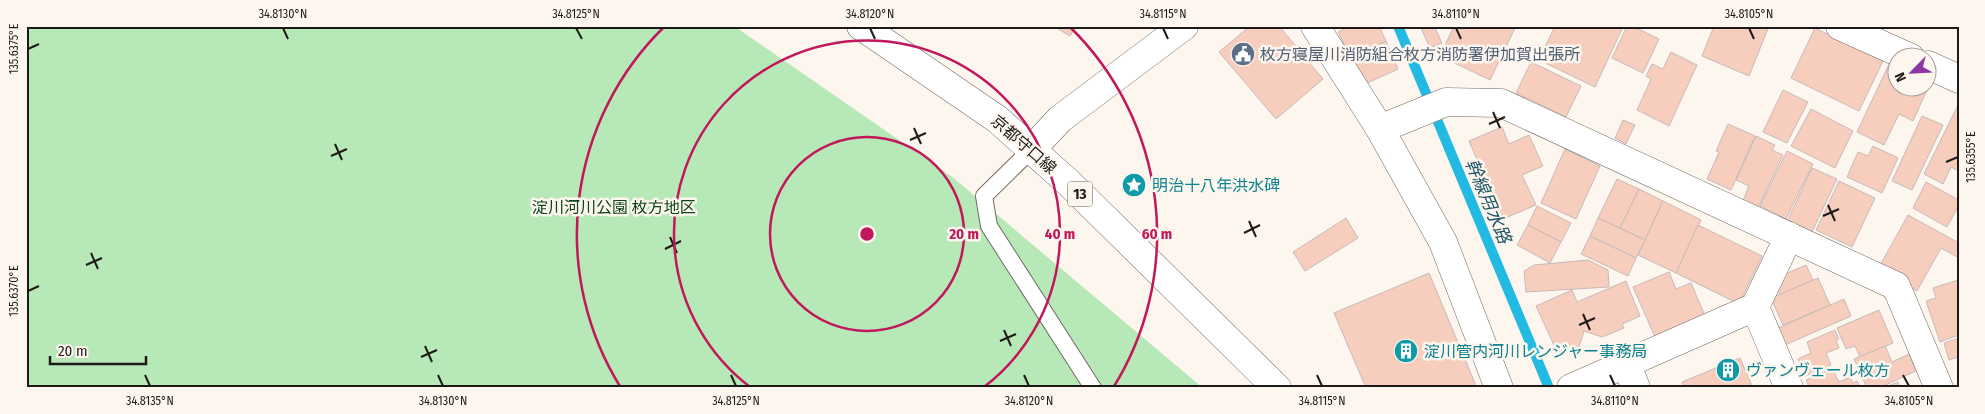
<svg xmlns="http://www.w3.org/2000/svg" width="1985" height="414" font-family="'Fira Sans Condensed','Noto Sans JP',sans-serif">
<rect width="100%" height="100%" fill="#fdf6ee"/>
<polygon fill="#b7e8b8" points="26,26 734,26 951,176 1203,388 26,388"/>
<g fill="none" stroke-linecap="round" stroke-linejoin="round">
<polyline stroke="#22bae3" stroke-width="10" points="1398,26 1549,388"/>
</g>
<g fill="#f7cdbe" stroke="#c5bbb8">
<polygon points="1053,26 1076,26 1070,36"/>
<polygon points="1250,26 1279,26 1323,79 1276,119 1219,52"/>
<polygon points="1350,26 1379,26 1386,41 1351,58 1338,32"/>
<polygon points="1420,26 1434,26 1442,43 1430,48"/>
<polygon points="1454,26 1516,26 1490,80 1440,56"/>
<polygon points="1555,26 1615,26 1622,29 1595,87 1539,60"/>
<polygon points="1627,26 1632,26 1659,39 1643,73 1612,58"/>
<polygon points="1714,26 1769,26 1749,76 1702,56"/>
<polygon points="1815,28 1883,61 1859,111 1791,78"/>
<polygon points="1386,41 1398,69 1363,85 1351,58"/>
<polygon points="1671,52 1697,65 1669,126 1637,110 1651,79 1646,76 1652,64 1663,69"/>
<polygon points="1891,60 1898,62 1898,88 1928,88 1928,77 1932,79 1913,121 1899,114 1884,145 1857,132"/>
<polygon points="1531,62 1581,86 1566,117 1516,93"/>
<polygon points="1783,90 1808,102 1787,143 1763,132"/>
<polygon points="1959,103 1959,171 1951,167 1943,184 1924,174"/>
<polygon points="1811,109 1853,131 1835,168 1791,146"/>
<polygon points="1922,116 1943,125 1912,190 1892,181"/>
<polygon points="1623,120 1635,125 1626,144 1615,138"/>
<polygon points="1728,124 1755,136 1731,190 1707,179 1719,152 1716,151"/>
<polygon points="1502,127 1509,144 1529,135 1543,166 1522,175 1536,205 1503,219 1469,141"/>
<polygon points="1756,136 1775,145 1772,150 1783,155 1758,208 1743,201 1749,186 1736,180"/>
<polygon points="1873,146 1898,158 1882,193 1847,177 1858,152 1868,156"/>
<polygon points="1565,149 1600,166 1576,219 1541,203"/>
<polygon points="1787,151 1813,164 1786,219 1760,206"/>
<polygon points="1812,168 1837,179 1811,234 1787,222"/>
<polygon points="1617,179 1639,189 1620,228 1598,218"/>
<polygon points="1839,181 1875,198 1852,247 1816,230"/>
<polygon points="1926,182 1959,200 1959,205 1947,227 1913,208"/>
<polygon points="1639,189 1663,201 1645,240 1620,228"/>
<polygon points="1663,201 1701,220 1676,273 1638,255"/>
<polygon points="1537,206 1571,223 1561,242 1528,225"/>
<polygon points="1908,215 1959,243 1959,258 1941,248 1917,291 1878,269"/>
<polygon points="1346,218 1358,238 1305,271 1293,252"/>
<polygon points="1598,218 1645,240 1636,258 1590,236"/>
<polygon points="1528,225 1561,242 1550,263 1517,245"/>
<polygon points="1698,225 1762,256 1739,304 1676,273"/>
<polygon points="1590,236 1636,258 1628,276 1581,254"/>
<polygon points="1588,260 1608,270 1609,287 1526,292 1524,271 1534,265"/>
<polygon points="1806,265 1813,280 1780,295 1777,289 1783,275"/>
<polygon points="1669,272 1676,289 1691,283 1706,318 1656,339 1633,287"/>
<polygon points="1429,273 1477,388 1366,388 1334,313"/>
<polygon points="1818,278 1830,305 1783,325 1771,298"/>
<polygon points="1958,280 1959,335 1940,342 1926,301 1936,298 1933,288"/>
<polygon points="1626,281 1640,316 1622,324 1624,328 1602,337 1584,331 1579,347 1559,356 1536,306 1572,290 1577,302"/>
<polygon points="1844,299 1851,316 1785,345 1778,328"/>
<polygon points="1879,310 1893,343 1860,357 1855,346 1846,349 1837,328"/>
<polygon points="1835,330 1839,339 1836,340 1839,348 1826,353 1831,365 1805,376 1798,359 1811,353 1807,342"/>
<polygon points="1959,338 1959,360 1958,357 1949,360 1944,343"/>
<polygon points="1885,346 1892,362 1909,354 1916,371 1879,388 1867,388 1854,359"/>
<polygon points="1740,358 1753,388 1684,388 1682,382"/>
<polygon points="1832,368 1839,382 1850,377 1853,383 1857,381 1861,388 1810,388 1806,380"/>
<polygon points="1898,382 1900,388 1883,388"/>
</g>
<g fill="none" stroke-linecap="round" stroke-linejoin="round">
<g stroke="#716b64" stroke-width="18">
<polyline id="lane" points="1032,149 984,196 989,226 1093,388"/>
</g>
<g stroke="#716b64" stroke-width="29">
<g id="street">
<polyline points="1315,26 1380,129 1443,242 1499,388"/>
<polyline points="1840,26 1911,58"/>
<polyline points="1928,65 1959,79"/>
<polyline points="1380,129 1446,102 1501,103 1896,286 1939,388"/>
<polyline points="1032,149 1060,119 1184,26"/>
<polyline points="1755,307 1789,388"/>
<polyline points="1626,363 1636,388"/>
<polyline points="1571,388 1755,307 1789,236"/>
</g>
</g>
<g stroke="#716b64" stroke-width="29">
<polyline id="primary" points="861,26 997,119 1069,183 1277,388"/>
</g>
<use href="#lane" stroke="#fff" stroke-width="16"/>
<use href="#street" stroke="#fff" stroke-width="28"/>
<use href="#primary" stroke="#fff" stroke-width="28"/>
</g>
<path fill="none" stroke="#1d1a18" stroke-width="2" d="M283,28L288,39M576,28L582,39M870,28L875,39M1163,28L1168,39M1456,28L1461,39M1749,28L1754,39M28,49L39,44M1493,112L1500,128M1489,124L1505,117M914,128L921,144M910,140L926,133M335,144L342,160M331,156L347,149M1946,162L1958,157M1828,205L1835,221M1823,216L1839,209M1249,221L1256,237M1244,233L1260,225M670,237L677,253M665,249L681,241M91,253L98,269M86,265L102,258M28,291L39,286M1583,314L1590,330M1579,325L1595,318M1004,330L1011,346M1000,341L1016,334M425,346L432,362M421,357L437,350M145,375L150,386M438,375L443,386M731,375L736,386M1024,375L1029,386M1317,375L1322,386M1610,375L1615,386M1903,375L1909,386"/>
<g fill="none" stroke="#c2185b" stroke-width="2.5">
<circle cx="867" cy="234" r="97"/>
<path d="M750 387A193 193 0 1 1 984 387"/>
<path d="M621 388A290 290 0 0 1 664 27M1070 27A290 290 0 0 1 1113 388"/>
</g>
<defs>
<g id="civic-disc" transform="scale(1.25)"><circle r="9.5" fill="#5c6f8a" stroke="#fdf6ee"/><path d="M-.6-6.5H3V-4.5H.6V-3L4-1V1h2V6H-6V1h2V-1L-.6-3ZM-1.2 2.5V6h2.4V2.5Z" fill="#fff"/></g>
<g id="sight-disc" transform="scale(1.25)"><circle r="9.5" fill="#0f9aa8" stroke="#fdf6ee"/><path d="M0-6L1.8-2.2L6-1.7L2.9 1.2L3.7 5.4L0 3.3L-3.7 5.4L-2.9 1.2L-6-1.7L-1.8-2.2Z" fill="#fff"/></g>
<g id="building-disc" transform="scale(1.25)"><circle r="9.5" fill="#0f9aa8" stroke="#fdf6ee"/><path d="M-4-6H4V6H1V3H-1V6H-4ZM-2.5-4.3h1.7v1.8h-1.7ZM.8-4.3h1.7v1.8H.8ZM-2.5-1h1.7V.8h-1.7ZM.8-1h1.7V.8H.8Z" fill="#fff"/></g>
</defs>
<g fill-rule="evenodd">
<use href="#civic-disc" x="1243" y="54"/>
<use href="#sight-disc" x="1134" y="185"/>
<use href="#building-disc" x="1406" y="351"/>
<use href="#building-disc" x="1728" y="370"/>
</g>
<g text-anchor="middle" stroke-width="5" stroke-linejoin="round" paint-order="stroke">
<rect fill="#fdf6ee" stroke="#605c58" stroke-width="1" x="1067.5" y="181.5" width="25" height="25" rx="4"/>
<g font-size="15" font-weight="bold" fill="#1d1a18">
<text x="1080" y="199">13</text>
</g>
<g font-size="16" fill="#4e5e75" stroke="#fdf6ee" text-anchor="start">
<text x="1260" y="60">枚方寝屋川消防組合枚方消防署伊加賀出張所</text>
</g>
<g font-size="16" fill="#1d1a18" stroke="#fdf6ee">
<text transform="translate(1024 144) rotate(41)" y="6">京都守口線</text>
</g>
<g font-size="16" fill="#0d838f" stroke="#fdf6ee" text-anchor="start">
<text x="1152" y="191">明治十八年洪水碑</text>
<text x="1424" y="357">淀川管内河川レンジャー事務局</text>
<text x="1746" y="376">ヴァンヴェール枚方</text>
</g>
<g font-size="16" fill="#0d4616" stroke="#fdf6ee">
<text x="614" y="213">淀川河川公園 枚方地区</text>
</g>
<g font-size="18" font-style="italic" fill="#205769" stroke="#fdf6ee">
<text transform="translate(1488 201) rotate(67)" y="6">幹線用水路</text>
</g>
</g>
<circle cx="867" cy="234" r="8" fill="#c2185b" stroke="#fdf6ee" stroke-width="2.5"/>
<g font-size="15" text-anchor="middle" font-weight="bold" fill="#c2185b" stroke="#fdf6ee" stroke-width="5" stroke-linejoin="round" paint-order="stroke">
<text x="964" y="239">20 m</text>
<text x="1060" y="239">40 m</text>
<text x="1157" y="239">60 m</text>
</g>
<rect width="1985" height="414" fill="none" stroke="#fdf6ee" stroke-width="55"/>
<g transform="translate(1912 72) rotate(246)"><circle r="24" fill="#fdf6ee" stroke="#a39e98"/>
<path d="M0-4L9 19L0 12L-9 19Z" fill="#8c36a3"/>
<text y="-8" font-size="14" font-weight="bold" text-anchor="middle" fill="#1d1a18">N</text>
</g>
<path d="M50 356v8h96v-8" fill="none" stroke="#1d1a18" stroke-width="2.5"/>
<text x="58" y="356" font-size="15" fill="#1d1a18" stroke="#fdf6ee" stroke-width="4" paint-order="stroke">20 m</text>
<rect x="28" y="28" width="1930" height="358" fill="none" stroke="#1d1a18" stroke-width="2"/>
<g font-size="12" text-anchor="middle" fill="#1d1a18">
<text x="283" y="18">34.8130°N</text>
<text x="576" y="18">34.8125°N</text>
<text x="870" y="18">34.8120°N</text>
<text x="1163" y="18">34.8115°N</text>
<text x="1456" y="18">34.8110°N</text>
<text x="1749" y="18">34.8105°N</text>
<text transform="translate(14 49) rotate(-90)" y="4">135.6375°E</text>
<text transform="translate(1971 157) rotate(-90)" y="4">135.6355°E</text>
<text transform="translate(14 291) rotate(-90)" y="4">135.6370°E</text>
<text x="150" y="405">34.8135°N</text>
<text x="443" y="405">34.8130°N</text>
<text x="736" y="405">34.8125°N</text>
<text x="1029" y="405">34.8120°N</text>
<text x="1322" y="405">34.8115°N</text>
<text x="1615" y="405">34.8110°N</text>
<text x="1909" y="405">34.8105°N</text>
</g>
</svg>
